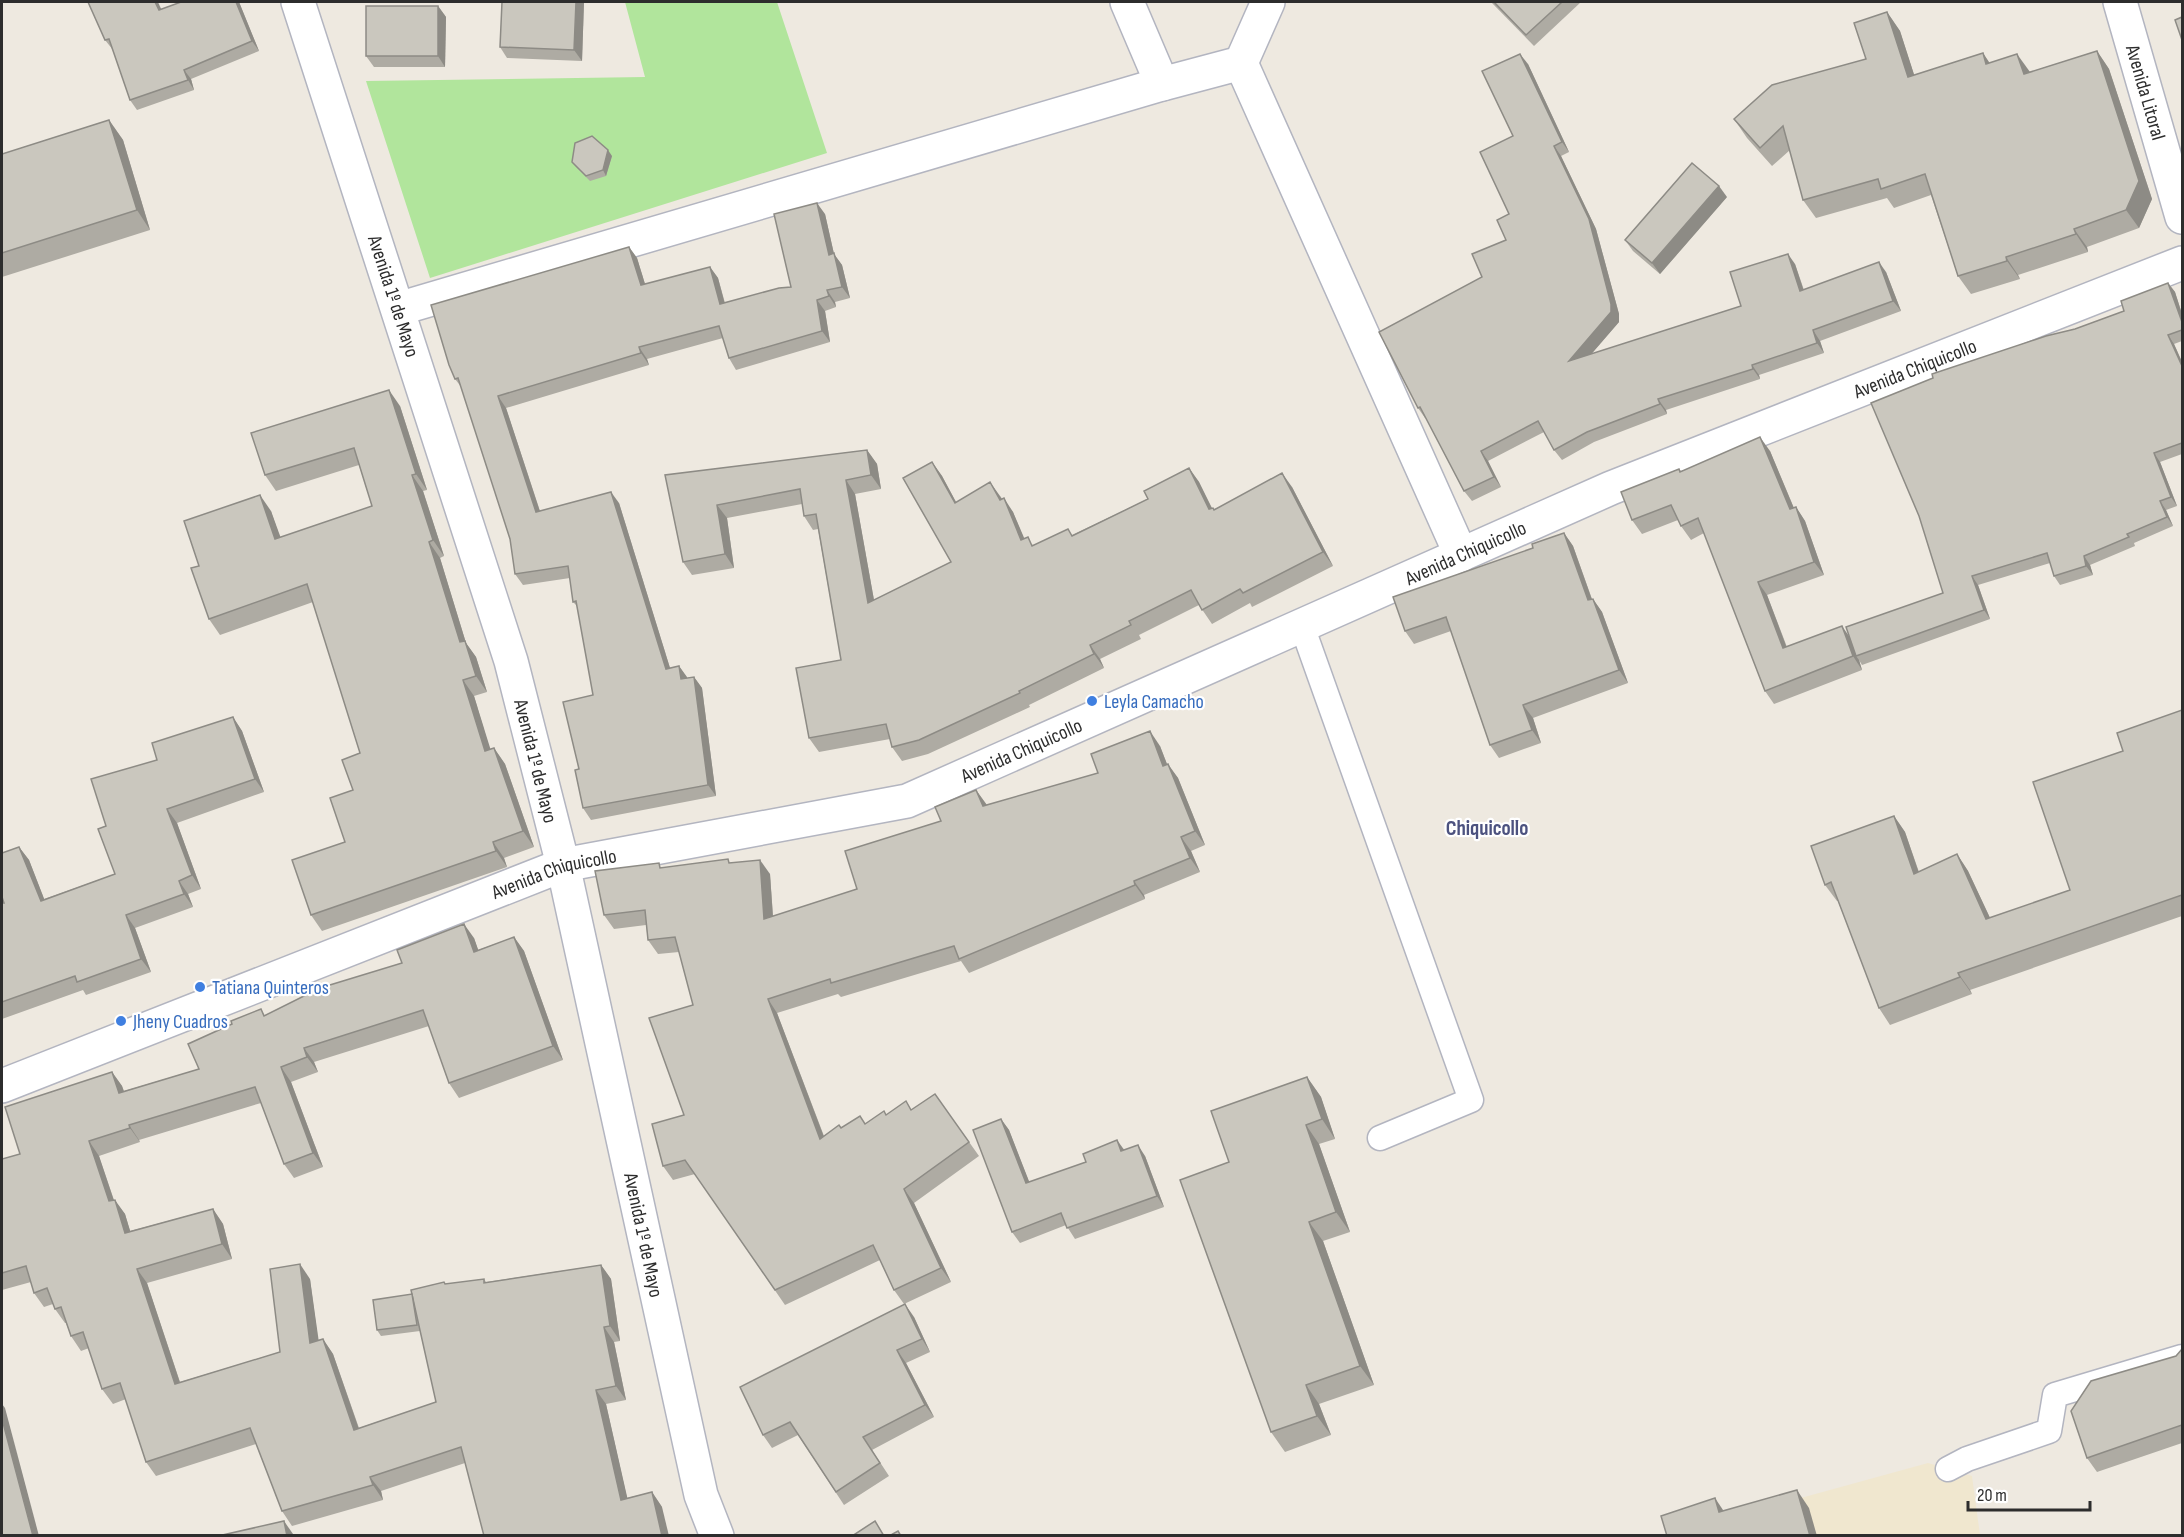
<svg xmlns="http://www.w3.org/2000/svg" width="2184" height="1537" font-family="'Sofia Sans Condensed',sans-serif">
<rect width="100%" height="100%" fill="#eee9e0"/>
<polygon fill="#f0e7cf" points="1928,1463 1972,1476 1980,1535 1675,1536 1674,1533"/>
<polygon fill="#b1e59c" points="625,2 777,2 827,153 430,278 366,81 645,77"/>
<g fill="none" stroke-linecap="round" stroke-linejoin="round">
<g stroke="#b3b5c0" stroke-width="27">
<g id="lane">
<polyline points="1302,626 1471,1100 1380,1138"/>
<polyline points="1948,1469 1967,1459 2049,1431 2055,1395 2182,1357"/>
</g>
</g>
<g stroke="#b3b5c0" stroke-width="36">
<g id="street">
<polyline points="1127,2 1162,84"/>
<path id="s1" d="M2120,2L2182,217"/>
<polyline points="1241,63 1461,555"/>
<polyline points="398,309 1162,84 1241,63 1268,2"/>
<polyline points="563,865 701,1495 717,1536"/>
</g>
</g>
<g stroke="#b3b5c0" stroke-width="36">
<g id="secondary">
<polyline points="298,2 511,661 563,865"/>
<path id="s2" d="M2,1086L563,865L907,801L1611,488L2182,263"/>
</g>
</g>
<use href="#lane" stroke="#fff" stroke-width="24"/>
<use href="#street" stroke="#fff" stroke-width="33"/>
<use href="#secondary" stroke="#fff" stroke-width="33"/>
</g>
<g fill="#aeaba3">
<polygon points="181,2 239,2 259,51 191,79 194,90 137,110 130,100 113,50 105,40 161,10"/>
<polygon points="502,2 584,2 582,61 507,58 500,47"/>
<polygon points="1491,2 1581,2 1534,46"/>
<polygon points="438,6 446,17 445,67 374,67 366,56"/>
<polygon points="1887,12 1900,31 1914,75 1983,53 1989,63 2030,72 2097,51 2109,69 2152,199 2139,228 2087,247 2088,252 2018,275 2020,279 1971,294 1958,276 1931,195 1894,208 1887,198 1816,218 1803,200 1790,150 1772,166 1747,138 1734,119 1866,59"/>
<polygon points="1528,64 1569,152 1561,156 1596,229 1619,314 1619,322 1591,354 1741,306 1795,264 1804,290 1886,272 1901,311 1820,341 1824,353 1759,375 1760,379 1666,410 1667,414 1594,442 1562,460 1554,450 1544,432 1488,461 1501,487 1472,501 1464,491 1426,418 1425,418 1418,408 1482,277 1506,240 1509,214 1513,136"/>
<polygon points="109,120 123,140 150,230 2,277 2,154"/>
<polygon points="612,156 606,176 590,181 576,167 572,162"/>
<polygon points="1727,197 1660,274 1633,251 1625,240"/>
<polygon points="825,214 834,254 842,265 850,298 835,302 836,307 825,311 830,342 736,370 729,358 723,338 647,359 649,365 506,408 540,511 619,503 670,668 679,666 687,678 694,677 702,688 716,796 591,820 583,808 579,769 593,695 577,606 573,602 570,578 523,585 515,574 510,539 462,388 455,379 629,247 637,258 645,284 710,267 718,278 725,303 791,287"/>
<polygon points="2168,283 2175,292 2182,314 2182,341 2174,344 2182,362 2182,454 2160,462 2177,506 2166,510 2173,526 2134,543 2135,546 2090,565 2093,575 2060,585 2054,576 2050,563 1978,585 1990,619 1862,665 1859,660 1862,670 1774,704 1765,691 1704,533 1691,540 1681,526 1678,520 1642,534 1632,520 1679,469 1681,471 1770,451 1794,508 1796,507 1805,521 1824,575 1767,595 1787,647 1849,637 1943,593 2075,329 2124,311"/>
<polygon points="400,406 427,490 423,491 444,556 440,558 466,643 476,657 487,692 474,696 490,750 494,748 505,764 534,847 504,858 507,867 322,931 311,915 345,842 353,790 360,753 313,602 220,635 209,619 199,566 271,511 280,538 372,506 359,465 276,491 265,475"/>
<polygon points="867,450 877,464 881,489 855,494 874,600 951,562 932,462 942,476 956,502 1000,496 1013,512 1024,539 1033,545 1072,535 1148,499 1189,468 1199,482 1212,508 1214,509 1292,487 1333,566 1252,607 1250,603 1212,624 1199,605 1139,635 1141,639 1100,659 1104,668 1029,705 1030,707 928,754 902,761 892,747 890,739 819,752 809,738 841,660 818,529 813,530 804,516 802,504 727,518 734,568 692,575 683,562 665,475"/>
<polygon points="1564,533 1573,546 1592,599 1593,599 1602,612 1628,683 1533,718 1541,743 1499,758 1490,745 1451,631 1414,644 1405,631 1533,548"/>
<polygon points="2182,710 2182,916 1970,990 1972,994 1890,1025 1879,1008 1838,901 1837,901 1825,885 1894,816 1905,832 1919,872 1957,854 1968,871 1990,918 2070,890 2123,751"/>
<polygon points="233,717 242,731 264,792 177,823 201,889 188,894 193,907 135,928 151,972 86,995 83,990 2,1019 2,903 4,903 19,847 29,860 44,899 115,874 106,826 157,760"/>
<polygon points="1160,746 1167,764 1178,778 1205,845 1191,851 1200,872 1144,895 1145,899 969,973 961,961 841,997 838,994 777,1013 824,1136 841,1128 865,1124 886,1115 912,1110 935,1094 979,1156 914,1203 951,1282 904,1304 894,1290 880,1260 785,1305 695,1174 673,1180 663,1166 684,1115 693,1005 679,952 658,954 648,940 646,925 614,929 604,915 663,868 731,863 770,874 773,916 857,889 941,821 976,790 987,805 1098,773"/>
<polygon points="514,937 524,951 563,1060 459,1098 449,1083 429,1026 314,1062 318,1072 291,1082 323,1167 294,1178 284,1164 261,1103 139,1140 140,1142 99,1156 114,1200 125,1214 130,1231 213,1209 223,1224 232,1259 147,1283 180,1382 280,1352 310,1279 318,1340 323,1339 333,1354 359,1428 436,1402 420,1331 381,1336 377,1330 412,1294 446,1284 484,1279 486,1282 601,1265 611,1279 620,1341 614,1342 626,1400 606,1404 627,1498 652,1492 662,1507 465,1463 381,1491 383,1500 292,1526 282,1511 256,1444 156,1476 146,1462 126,1399 113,1404 102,1389 89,1348 81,1351 71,1336 66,1323 65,1323 55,1309 53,1304 44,1307 34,1293 31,1282 2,1290 2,1159 20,1154 112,1072 122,1086 124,1091 199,1069 232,1024 261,1009 265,1016 402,963 474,938 478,950"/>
<polygon points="1307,1077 1321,1097 1335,1139 1319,1144 1350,1232 1323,1241 1374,1385 1319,1404 1331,1435 1285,1452 1271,1432 1229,1162"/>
<polygon points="1001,1119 1009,1130 1029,1182 1124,1150 1145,1156 1164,1207 1075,1239 1066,1225 1020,1243 1012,1232"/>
<polygon points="914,1317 930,1352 906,1363 934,1417 872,1450 889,1476 844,1505 798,1435 772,1448 763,1435"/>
<polygon points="2182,1349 2182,1443 2097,1472 2087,1458 2176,1356"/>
</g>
<g fill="#8d8b85">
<polygon points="155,2 158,2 166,20 159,10"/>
<polygon points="236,2 239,2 259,51 252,41"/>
<polygon points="576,2 584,2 582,61 574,50"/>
<polygon points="438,6 446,17 445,67 438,56"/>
<polygon points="1887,12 1900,31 1921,96 1908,77"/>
<polygon points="2097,51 2109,69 2152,199 2139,228 2126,210"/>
<polygon points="1983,53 1995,71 1986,64"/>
<polygon points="1520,54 1528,64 1569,152 1562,142"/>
<polygon points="2017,54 2030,72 2024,74"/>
<polygon points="184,70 191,79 194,90 188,80"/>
<polygon points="109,120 123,140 150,230 137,210"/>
<polygon points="1554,146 1561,156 1596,229 1619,314 1619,322 1576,372 1569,361"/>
<polygon points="608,150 612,156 606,176 603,170"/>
<polygon points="1719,186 1727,197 1660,274 1652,263"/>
<polygon points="817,203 825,214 834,254 842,265 850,298 842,287 829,255"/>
<polygon points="2074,229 2087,247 2088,252 2076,234"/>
<polygon points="629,247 637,258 649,297 641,285"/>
<polygon points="1788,254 1795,264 1807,301 1800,291"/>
<polygon points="2006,257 2018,275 2020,279 2007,261"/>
<polygon points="1879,262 1886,272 1901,311 1893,301"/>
<polygon points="710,267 718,278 728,316 720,304"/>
<polygon points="2168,283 2175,292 2182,314 2182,322"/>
<polygon points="827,290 835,302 836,307 829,296"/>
<polygon points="817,300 825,311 830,342 822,331"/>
<polygon points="1813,330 1820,341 1824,353 1817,343"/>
<polygon points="2168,335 2174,344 2182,362 2182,366"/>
<polygon points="639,347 647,359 649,365 641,353"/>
<polygon points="1752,365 1759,375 1760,379 1753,369"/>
<polygon points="389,390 400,406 427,490 416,474"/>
<polygon points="498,396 506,408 544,524 536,512"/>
<polygon points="1658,399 1666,410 1667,414 1660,404"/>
<polygon points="1760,437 1770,451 1800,523 1790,509"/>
<polygon points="867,450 877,464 881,489 871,475"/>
<polygon points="1481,451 1488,461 1501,487 1494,477"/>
<polygon points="2154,453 2160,462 2177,506 2171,497"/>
<polygon points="932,462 942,476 964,517 955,503"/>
<polygon points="1189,468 1199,482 1219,523 1209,509"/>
<polygon points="1282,473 1292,487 1333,566 1323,552"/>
<polygon points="412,475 423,491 444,556 433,540"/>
<polygon points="846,480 855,494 877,617 868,603"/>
<polygon points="990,482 1000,496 1009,514 1000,500"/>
<polygon points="611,492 619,503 674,681 666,669"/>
<polygon points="260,495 271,511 287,555 275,539"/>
<polygon points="1004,498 1013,512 1031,554 1021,540"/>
<polygon points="2160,501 2166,510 2173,526 2167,517"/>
<polygon points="717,505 727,518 734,568 725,554"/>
<polygon points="1796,507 1805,521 1824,575 1814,562"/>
<polygon points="1564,533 1573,546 1597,614 1588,600"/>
<polygon points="429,542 440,558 466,643 476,657 487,692 476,676 460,642"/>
<polygon points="2084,556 2090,565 2093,575 2086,566"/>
<polygon points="1972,576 1978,585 1990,619 1984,610"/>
<polygon points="1758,582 1767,595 1792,662 1783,648"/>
<polygon points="1593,599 1602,612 1628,683 1619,670"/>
<polygon points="1842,626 1851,639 1856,656 1859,660 1862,670 1853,656"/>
<polygon points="1090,645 1100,659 1104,668 1094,654"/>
<polygon points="679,666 687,677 689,691 681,679"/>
<polygon points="694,677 702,688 716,796 708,785"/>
<polygon points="463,680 474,696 496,767 485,751"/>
<polygon points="1523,705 1533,718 1541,743 1532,730"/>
<polygon points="233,717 242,731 264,792 255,779"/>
<polygon points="1150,731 1160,746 1173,780 1163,766"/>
<polygon points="494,748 505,764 534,847 523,831"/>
<polygon points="1168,764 1178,778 1205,845 1195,831"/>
<polygon points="976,790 986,804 993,820 983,806"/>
<polygon points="167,809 177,823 201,889 192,875"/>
<polygon points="1894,816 1905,832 1925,891 1914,874"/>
<polygon points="1181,837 1191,851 1200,872 1190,858"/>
<polygon points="493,842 504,858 507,867 496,851"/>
<polygon points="19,847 29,860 50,914 41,901"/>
<polygon points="1957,854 1968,871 1998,935 1986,919"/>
<polygon points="760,860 770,874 774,933 764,919"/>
<polygon points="179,881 188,894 193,907 184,894"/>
<polygon points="1134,881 1144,895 1145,899 1135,885"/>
<polygon points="126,915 135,928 151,972 141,959"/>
<polygon points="464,924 474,938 484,966 474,952"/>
<polygon points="514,937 524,951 563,1060 553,1046"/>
<polygon points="1958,973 1970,990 1972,994 1960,977"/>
<polygon points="768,999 777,1013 830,1153 820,1139"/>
<polygon points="304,1048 314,1062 318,1072 307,1057"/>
<polygon points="281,1067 291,1082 323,1167 313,1153"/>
<polygon points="112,1072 122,1086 129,1107 119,1093"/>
<polygon points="1307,1077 1321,1097 1335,1139 1322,1119"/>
<polygon points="1001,1119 1009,1130 1034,1194 1026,1183"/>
<polygon points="129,1125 139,1140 140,1142 130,1128"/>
<polygon points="1306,1125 1319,1144 1350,1232 1336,1212"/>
<polygon points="1117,1140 1125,1151 1121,1151"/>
<polygon points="89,1141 99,1156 119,1216 109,1201"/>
<polygon points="1138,1145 1145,1156 1164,1207 1157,1196"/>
<polygon points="904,1189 914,1203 951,1282 941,1268"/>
<polygon points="115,1200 125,1214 135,1247 125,1233"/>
<polygon points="213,1209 223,1224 232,1259 222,1244"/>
<polygon points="1309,1222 1323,1241 1374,1385 1360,1366"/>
<polygon points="300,1264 310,1279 321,1357 310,1343"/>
<polygon points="601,1265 611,1279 620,1341 610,1326"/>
<polygon points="137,1269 147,1283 185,1398 175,1384"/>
<polygon points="905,1304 914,1317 930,1352 922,1339"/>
<polygon points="604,1327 614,1342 626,1400 616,1386"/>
<polygon points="323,1339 333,1354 364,1444 354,1430"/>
<polygon points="897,1350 906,1363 934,1417 925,1405"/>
<polygon points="1306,1385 1319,1404 1331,1435 1317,1416"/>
<polygon points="596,1390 606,1404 631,1514 621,1500"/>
<polygon points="2,1404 5,1408 39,1536 33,1536 2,1419"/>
<polygon points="370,1477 381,1491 383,1500 373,1485"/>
<polygon points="1797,1490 1809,1508 1817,1536 1810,1536"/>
<polygon points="652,1492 662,1507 669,1536 662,1536"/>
<polygon points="1715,1498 1727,1516 1719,1512"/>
<polygon points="284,1521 293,1534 294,1536 287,1536"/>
</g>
<g fill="#cac7be" stroke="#8d8b85" stroke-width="1.5">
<polygon points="88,2 155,2 159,10 181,2 236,2 252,41 184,70 188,80 130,100 109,39 105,40"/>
<polygon points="502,2 576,2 574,50 500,47"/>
<polygon points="1494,2 1562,2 1526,35"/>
<rect x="366" y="6" width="72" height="50"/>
<polygon points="1887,12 1908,77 1983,53 1986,64 2017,54 2024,74 2097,51 2139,181 2126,210 2074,229 2076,234 2006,257 2007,261 1958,276 1925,174 1881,189 1878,179 1803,200 1783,126 1760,148 1734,119 1772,85 1866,59 1854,23"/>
<polygon points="2182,17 2182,40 2175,20"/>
<polygon points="1520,54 1562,142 1554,146 1589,219 1611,304 1611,312 1569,361 1741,306 1730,272 1788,254 1800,291 1879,262 1893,301 1813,330 1817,343 1752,365 1753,369 1658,399 1660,404 1587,432 1554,450 1538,421 1481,451 1494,477 1464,491 1420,407 1418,408 1379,332 1482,277 1472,254 1506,240 1497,220 1509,214 1480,152 1513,136 1482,71"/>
<polygon points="109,120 137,210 2,253 2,154"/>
<polygon points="592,136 608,150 603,170 586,176 572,162 575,143"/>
<polygon points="1692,163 1719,186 1652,263 1625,240"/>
<polygon points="817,203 829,255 834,253 842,287 827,290 829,296 817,300 822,331 729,358 719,326 639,347 641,353 498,396 536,512 611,492 666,669 679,666 681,679 694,677 708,785 583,808 575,770 579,769 563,702 593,695 576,601 573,602 568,566 515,574 510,539 467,406 458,378 455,379 449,365 431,305 629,247 641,285 710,267 720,304 779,288 791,287 774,214"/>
<polygon points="2168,283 2182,322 2182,330 2168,335 2182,366 2182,443 2154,453 2171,497 2160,501 2167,517 2127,534 2129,537 2084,556 2086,566 2054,576 2047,553 1972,576 1984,610 1856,656 1846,627 1943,593 1919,516 1871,403 1933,378 1932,374 2046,336 2075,329 2124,311 2121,301"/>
<polygon points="389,390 416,474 412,475 433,540 429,542 460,642 465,641 476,676 463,680 485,751 494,748 523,831 493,842 496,851 311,915 292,860 345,842 330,798 353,790 342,760 360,753 307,584 209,619 191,568 199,566 184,521 260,495 275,539 372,506 354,448 265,475 251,433"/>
<polygon points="1760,437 1790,509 1796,507 1814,562 1758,582 1783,648 1842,626 1853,656 1765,691 1698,518 1681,526 1671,505 1632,520 1621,492 1679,469 1680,472"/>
<polygon points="867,450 871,475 846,480 868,603 951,562 903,478 932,462 955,503 990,482 1000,500 1004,498 1021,540 1028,537 1032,546 1068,529 1072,536 1148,499 1144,491 1189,468 1209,509 1213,508 1214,510 1282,473 1323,552 1243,593 1240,589 1202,610 1191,590 1129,621 1131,625 1090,645 1094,654 1019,691 1020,693 919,740 892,747 886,724 809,738 796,668 841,660 816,514 804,516 800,489 717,505 725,554 683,562 665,475"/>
<polygon points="1564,533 1588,600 1593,599 1619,670 1523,705 1532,730 1490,745 1446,617 1405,631 1393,597 1533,548 1532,544"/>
<polygon points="2182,710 2182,895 1958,973 1960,977 1879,1008 1831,882 1825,885 1811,846 1894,816 1914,874 1957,854 1986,919 2070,890 2033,782 2123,751 2117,733"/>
<polygon points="233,717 255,779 167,809 192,875 179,881 184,894 126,915 141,959 77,982 75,976 2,1002 2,903 4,903 2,897 2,853 19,847 41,901 115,874 98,829 106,826 91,779 157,760 152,743"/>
<polygon points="1150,731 1163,766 1168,764 1195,831 1181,837 1190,858 1134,881 1135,885 959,959 954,946 831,983 830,979 768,999 820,1139 839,1125 841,1128 860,1116 865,1124 884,1111 886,1115 906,1101 911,1110 935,1094 969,1142 904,1189 941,1268 894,1290 873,1245 775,1290 685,1160 663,1166 652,1124 684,1115 649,1018 693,1005 675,937 648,940 645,910 604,915 595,871 659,863 660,868 728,859 729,863 760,860 764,919 857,889 845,851 941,821 935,807 976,790 983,806 1098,773 1091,754"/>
<polygon points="464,924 474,952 514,937 553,1046 449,1083 423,1010 304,1048 307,1057 281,1067 313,1153 284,1164 255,1087 129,1125 130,1128 89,1141 109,1201 115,1200 125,1233 213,1209 222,1244 137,1269 175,1384 280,1352 270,1269 300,1264 310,1343 323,1339 354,1430 436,1402 411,1290 444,1282 445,1284 484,1279 484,1283 601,1265 610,1326 604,1327 616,1386 596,1390 621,1500 652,1492 662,1536 484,1536 461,1447 370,1477 373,1485 282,1511 250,1428 146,1462 120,1383 102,1389 83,1332 71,1336 61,1307 55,1309 47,1288 34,1293 26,1266 2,1273 2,1159 20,1154 5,1107 112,1072 119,1093 199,1069 188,1044 232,1024 231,1021 261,1009 264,1016 320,988 402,963 397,950"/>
<polygon points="1307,1077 1322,1119 1306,1125 1336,1212 1309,1222 1360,1366 1306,1385 1317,1416 1271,1432 1180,1180 1229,1162 1211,1111"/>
<polygon points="1001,1119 1026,1183 1086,1162 1083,1154 1117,1140 1121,1151 1138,1145 1157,1196 1067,1228 1061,1213 1012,1232 973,1130"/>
<polygon points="412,1294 417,1325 377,1330 373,1300"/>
<polygon points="905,1304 922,1339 897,1350 925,1405 863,1437 880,1463 836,1492 790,1422 763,1435 740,1387"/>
<polygon points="2182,1349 2182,1425 2087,1458 2071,1411 2091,1381 2176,1356"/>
<polygon points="2,1419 33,1536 2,1536"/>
<polygon points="1797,1490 1810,1536 1667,1536 1661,1516 1715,1498 1719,1512"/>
<polygon points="284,1521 287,1536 218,1536"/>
<polygon points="875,1521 884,1536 852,1536"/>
<polygon points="898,1531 901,1536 889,1536"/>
</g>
<g fill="#3f7fe0" stroke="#fff" stroke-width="2">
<circle cx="1092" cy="701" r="6"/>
<circle cx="200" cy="987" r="6"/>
<circle cx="121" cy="1021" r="6"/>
</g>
<g text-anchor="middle" stroke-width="4.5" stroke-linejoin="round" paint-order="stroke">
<g font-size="20" fill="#2d2d2d" stroke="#fff">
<text dy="7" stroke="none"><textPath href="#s1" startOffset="94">Avenida Litoral</textPath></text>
<text transform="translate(394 296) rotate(72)" y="7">Avenida 1º de Mayo</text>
<text dy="7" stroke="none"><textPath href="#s2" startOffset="2050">Avenida Chiquicollo</textPath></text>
<text dy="7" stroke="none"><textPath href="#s2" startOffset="1564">Avenida Chiquicollo</textPath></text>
<text dy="7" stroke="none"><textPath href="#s2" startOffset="1078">Avenida Chiquicollo</textPath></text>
<text transform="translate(536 761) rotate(76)" y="7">Avenida 1º de Mayo</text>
<text dy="7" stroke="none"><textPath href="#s2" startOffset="592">Avenida Chiquicollo</textPath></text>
<text transform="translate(644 1235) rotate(78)" y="7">Avenida 1º de Mayo</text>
</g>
<g font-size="20" fill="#366cbe" stroke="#fff" text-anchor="start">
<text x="1104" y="708">Leyla Camacho</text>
<text x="212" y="994">Tatiana Quinteros</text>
<text x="133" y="1028">Jheny Cuadros</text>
</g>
<g font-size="21" font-weight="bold" fill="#4c527f" stroke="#fff">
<text x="1487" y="835">Chiquicollo</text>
</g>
</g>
<rect width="2184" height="1537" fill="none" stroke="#2d2d2d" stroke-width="6"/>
<path d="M1968 1501v9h122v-9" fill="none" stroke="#2d2d2d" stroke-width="3"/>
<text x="1977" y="1501" font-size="18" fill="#2d2d2d" stroke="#ffffff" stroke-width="4.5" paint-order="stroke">20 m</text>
</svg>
